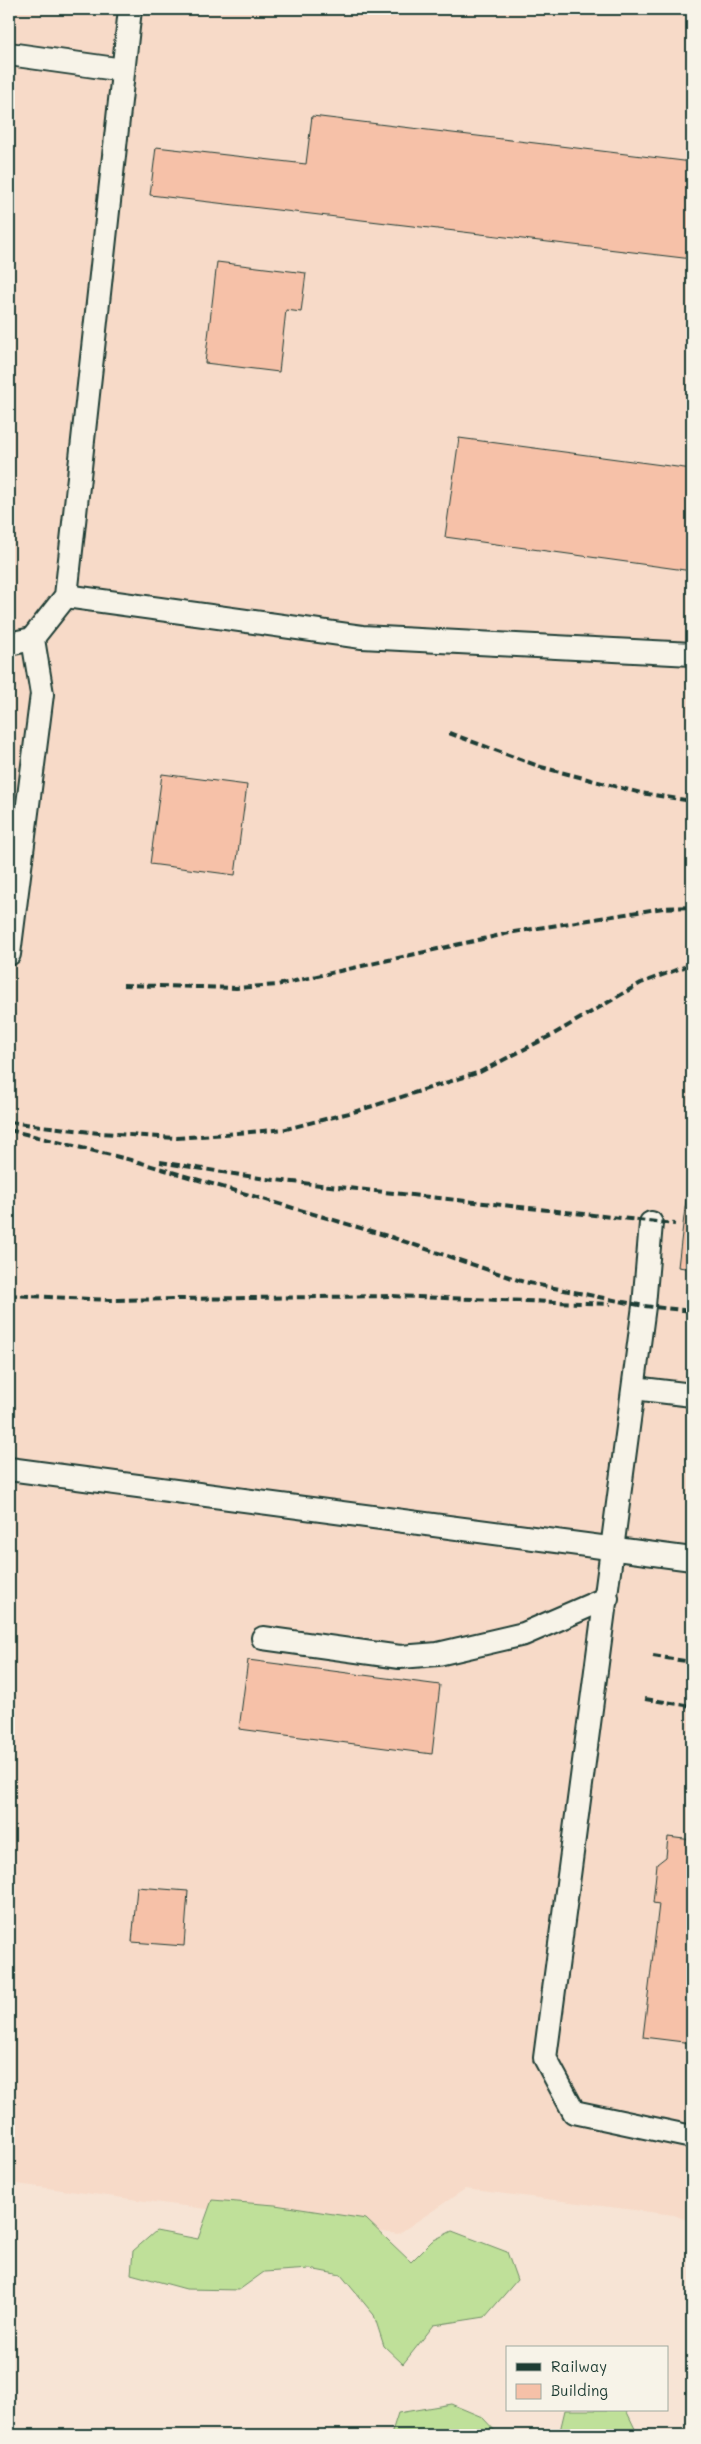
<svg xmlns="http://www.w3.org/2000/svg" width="701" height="2444" font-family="Mali,sans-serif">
<rect width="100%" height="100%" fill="#f7e4d5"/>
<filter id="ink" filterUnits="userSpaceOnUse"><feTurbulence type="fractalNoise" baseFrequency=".02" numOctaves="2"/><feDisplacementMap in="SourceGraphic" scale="10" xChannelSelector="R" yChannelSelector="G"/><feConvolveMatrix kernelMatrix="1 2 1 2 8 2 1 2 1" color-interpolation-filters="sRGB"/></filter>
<g filter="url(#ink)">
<polygon fill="#f7dac8" points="9,9 692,9 692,2222 674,2215 465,2189 398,2234 9,2183"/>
<g fill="#bfe099" stroke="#6f8e66">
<polygon points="212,2200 275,2205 366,2219 411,2262 432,2241 452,2231 507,2252 517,2280 485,2317 434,2325 403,2364 384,2346 374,2315 341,2275 310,2269 264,2272 239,2290 186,2289 131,2274 133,2251 156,2231 198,2239"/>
<polygon points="451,2404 482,2417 499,2435 391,2435 398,2413"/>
<polygon points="565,2410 626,2410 637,2433 636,2435 559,2435"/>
</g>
<g fill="#f6c1a8" stroke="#1f3d34">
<polygon points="312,116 692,162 692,259 150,195 156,147 306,164"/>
<polygon points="217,262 306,273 301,312 286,310 279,372 205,363"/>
<polygon points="459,438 692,469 692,571 445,537"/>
<polygon points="162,774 247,785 235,875 150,864"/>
<polygon points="692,1149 692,1269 678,1267"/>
<polygon points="248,1660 440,1685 432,1754 239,1729"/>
<polygon points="668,1837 692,1840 692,2043 643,2037 659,1904 653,1903 657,1864 666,1857"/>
<polygon points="137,1887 188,1891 184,1946 132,1942"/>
</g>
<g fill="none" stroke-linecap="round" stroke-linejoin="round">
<g stroke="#1f3d34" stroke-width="26">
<g id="service">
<polyline points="9,54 123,70"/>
<polyline points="66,596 362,637 692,654"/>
<polyline points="9,644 32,639 66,596 130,9"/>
<polyline points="9,954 42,694 33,639"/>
<polyline points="651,1223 644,1306 545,2058 574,2112 692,2137"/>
<polyline points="634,1388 692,1395"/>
<polyline points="9,1469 692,1559"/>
<polyline points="263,1638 400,1657 438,1654 524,1634 607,1598"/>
</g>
</g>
<use href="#service" stroke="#f7f3e8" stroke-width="22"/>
<g stroke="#1f3d34" stroke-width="4" stroke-dasharray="8 4" stroke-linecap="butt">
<polyline points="449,733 541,767 641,793 692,801"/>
<polyline points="123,985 236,988 277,985 514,932 663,908 692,907"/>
<polyline points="9,1122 99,1133 177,1138 286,1129 357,1111 480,1072 552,1035 641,983 692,964"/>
<polyline points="9,1130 135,1161 391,1237 524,1282 644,1306 692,1311"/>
<polyline points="160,1162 266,1179 675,1224"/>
<polyline points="9,1295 110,1300 390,1296 610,1304"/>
<polyline points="653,1656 692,1662"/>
<polyline points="645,1699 692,1706"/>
</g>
</g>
</g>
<rect width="701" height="2444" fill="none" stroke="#f7f3e8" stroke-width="30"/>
<rect x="15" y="15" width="671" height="2414" fill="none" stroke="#1f3d34" stroke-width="2" filter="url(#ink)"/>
<rect x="506" y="2346" width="162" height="65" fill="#f7f3e8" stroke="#a1aaa0"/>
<rect x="516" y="2363" width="25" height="8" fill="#1f3d34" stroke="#a1aaa0"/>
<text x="551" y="2372" font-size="15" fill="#1f3d34">Railway</text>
<rect x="516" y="2384" width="25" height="15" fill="#f6c1a8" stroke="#a1aaa0"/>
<text x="551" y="2396" font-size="15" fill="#1f3d34">Building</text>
</svg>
